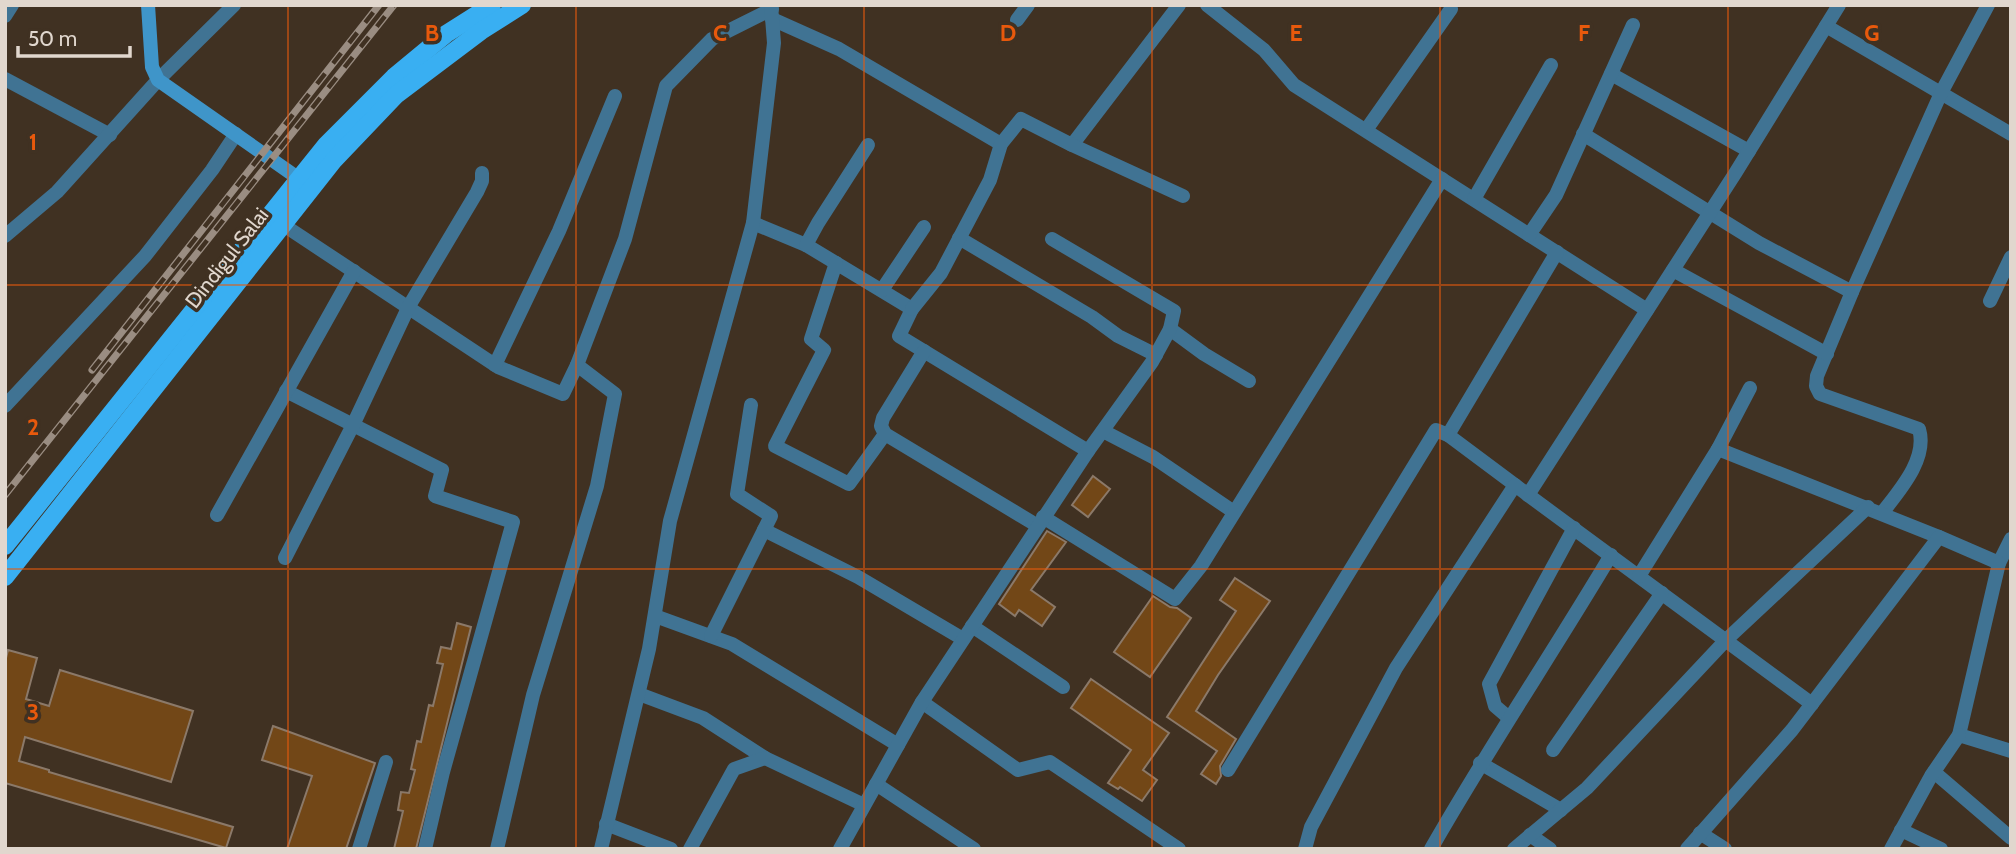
<svg xmlns="http://www.w3.org/2000/svg" width="2016" height="854" font-family="Cabin,sans-serif">
<rect width="100%" height="100%" fill="#403122"/>
<g fill="#724717" stroke="#8b7969" stroke-width="2">
<polygon points="1093,476 1110,489 1088,517 1072,505"/>
<polygon points="1047,531 1066,542 1031,590 1055,607 1042,626 1019,610 1015,616 999,604"/>
<polygon points="1235,578 1270,601 1218,675 1196,711 1236,739 1220,766 1221,776 1216,784 1201,774 1217,751 1167,717 1236,611 1220,600"/>
<polygon points="1153,596 1170,607 1177,608 1191,618 1150,677 1114,652"/>
<polygon points="457,623 471,627 416,849 394,849 403,811 398,810 401,792 409,793 415,770 411,769 417,741 421,742 429,705 433,706 443,664 437,663 441,647 451,649"/>
<polygon points="8,650 37,658 26,699 49,706 60,670 193,711 171,782 25,737 19,761 49,770 49,772 233,827 226,848 5,783 5,662"/>
<polygon points="1091,679 1169,733 1143,770 1157,780 1142,801 1120,787 1118,789 1108,783 1131,750 1071,708"/>
<polygon points="273,726 375,763 346,849 287,849 312,776 262,760"/>
</g>
<g fill="none" stroke-linecap="round" stroke-linejoin="round">
<g stroke="#407393" stroke-width="14">
<polyline points="1207,5 1264,50 1294,85 1647,310"/>
<polyline points="5,16 12,5"/>
<polyline points="772,19 839,49 1001,144"/>
<polyline points="1017,20 1028,5"/>
<polyline points="1826,26 2011,134"/>
<polyline points="1611,74 1749,151"/>
<polyline points="5,79 110,135"/>
<polyline points="1366,130 1451,9"/>
<path d="M1583,134L1759,243L1852,292L1817,376L1816,386L1820,394L1919,429C1928,459 1899,491 1882,513"/>
<polyline points="1072,145 1179,5"/>
<polyline points="1474,199 1551,65"/>
<polyline points="753,223 806,245 912,309 899,336 1088,451"/>
<polyline points="282,224 498,367 563,394 577,365"/>
<polyline points="1529,235 1556,195 1633,25"/>
<polyline points="5,236 57,192 158,80 234,5"/>
<polyline points="959,238 1092,317 1118,336 1156,355"/>
<polyline points="806,245 818,223 868,145"/>
<polyline points="836,263 811,339 824,350 775,446 849,484 885,434"/>
<polyline points="1673,270 1827,354"/>
<polyline points="882,290 924,227"/>
<polyline points="1852,292 1941,93 1988,5"/>
<polyline points="1990,301 2011,257"/>
<polyline points="912,309 941,273 990,180 1001,144 1021,119 1072,145 1183,196"/>
<polyline points="1170,329 1204,354 1249,381"/>
<polyline points="924,351 883,418 881,426 885,434 1038,526"/>
<polyline points="495,365 559,231 615,96"/>
<polyline points="286,391 442,470 435,496 513,522 443,772 425,849"/>
<polyline points="5,406 145,256 212,170 236,134"/>
<polyline points="1103,431 1153,457 1234,512"/>
<polyline points="1718,449 1939,537"/>
<polyline points="1515,485 1448,435 1557,252"/>
<polyline points="1528,495 1812,704"/>
<polyline points="217,515 354,271"/>
<polyline points="1043,517 1175,599 1201,566 1442,179"/>
<polyline points="764,530 858,577 963,639"/>
<polyline points="2011,539 1999,563 1959,735 2011,751"/>
<polyline points="285,558 353,425 409,306 477,192 482,181 482,173"/>
<polyline points="1639,576 1718,449 1750,388"/>
<polyline points="655,616 732,644 898,745"/>
<polyline points="972,626 1063,687"/>
<polyline points="711,636 771,516 737,494 751,405"/>
<polyline points="639,694 703,718 765,758"/>
<polyline points="922,702 1018,770 1050,762 1179,849"/>
<polyline points="1509,718 1495,706 1489,684 1574,528"/>
<polyline points="1553,750 1662,593"/>
<polyline points="1480,763 1561,810"/>
<polyline points="1228,770 1436,430 1448,435"/>
<polyline points="1934,772 2011,838"/>
<polyline points="876,784 974,849"/>
<polyline points="606,824 671,849"/>
<polyline points="1901,830 1941,849"/>
<polyline points="1700,833 1725,849"/>
<polyline points="1530,835 1550,849"/>
<polyline points="359,849 386,762"/>
<polyline points="497,849 533,695 597,486 615,394 577,365 625,239 666,86 712,39 772,9"/>
<polyline points="601,849 649,649 670,521 753,223 774,43 771,5"/>
<polyline points="690,849 734,769 765,758 864,805"/>
<polyline points="840,849 922,702 1088,451 1152,362 1170,329 1174,311 1052,239"/>
<polyline points="1305,849 1311,827 1396,668 1515,485 1528,495 1736,172 1839,5"/>
<path d="M1431,849C1488,749 1552,654 1611,555"/>
<polyline points="1514,849 1587,788 1726,640 1868,507"/>
<polyline points="1687,849 1792,730 1939,537 1999,563"/>
<polyline points="1891,849 1931,776 1959,735"/>
</g>
<polyline stroke="#3f95c9" stroke-width="14" points="148,5 152,67 158,80 305,183"/>
<g stroke="#39aff2" stroke-width="18">
<polyline points="5,546 326,145 394,77 446,34 492,5"/>
<polyline points="5,577 334,160 396,95 481,31 522,5"/>
</g>
<g stroke="#9a8d82" stroke-width="7">
<g id="rail">
<polyline points="92,370 379,5"/>
<polyline points="5,495 394,5"/>
</g>
</g>
<use href="#rail" stroke="#403122" stroke-width="4.5" stroke-dasharray="13" stroke-linecap="butt"/>
</g>
<path fill="none" stroke="#e8590c" stroke-width="2" stroke-opacity="0.55" d="M288,5V849M576,5V849M864,5V849M1152,5V849M1440,5V849M1728,5V849M5,285H2011M5,569H2011"/>
<g text-anchor="middle" stroke-width="7" stroke-linejoin="round" paint-order="stroke">
<g font-size="21" fill="#e1d7ce" stroke="#403122">
<text transform="translate(227 258) rotate(-52)" y="7">Dindigul Salai</text>
</g>
</g>
<g font-size="23" text-anchor="middle" font-weight="bold" fill="#e8590c" stroke="#403122" stroke-width="7" stroke-linejoin="round" paint-order="stroke">
<text x="432" y="41">B</text>
<text x="720" y="41">C</text>
<text x="1008" y="41">D</text>
<text x="1296" y="41">E</text>
<text x="1584" y="41">F</text>
<text x="1872" y="41">G</text>
<text x="33" y="150">1</text>
<text x="33" y="435">2</text>
<text x="33" y="720">3</text>
</g>
<rect width="2016" height="854" fill="none" stroke="#e1d7ce" stroke-width="14"/>
<path d="M18 46v10h112v-10" fill="none" stroke="#e1d7ce" stroke-width="3.5"/>
<text x="28" y="46" font-size="21" fill="#e1d7ce" stroke="#403122" stroke-width="5" paint-order="stroke">50 m</text>
</svg>
